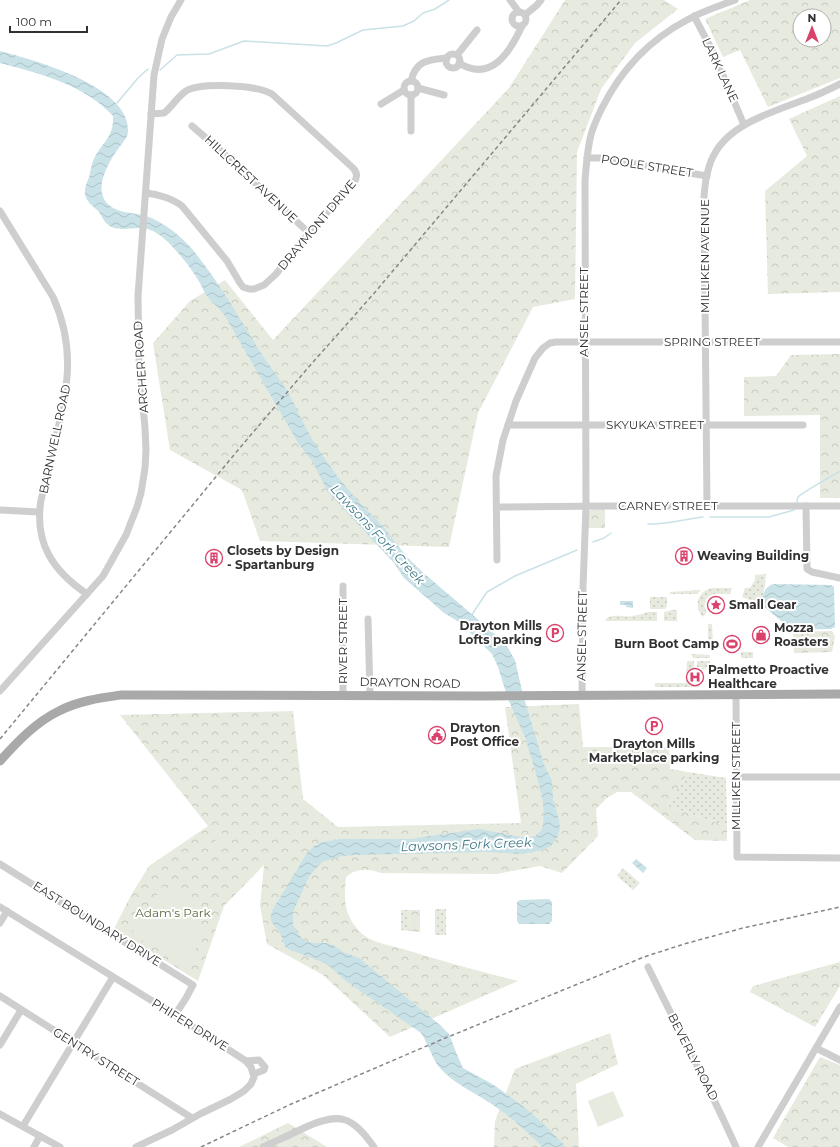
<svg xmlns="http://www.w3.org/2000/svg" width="840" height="1147" font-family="Montserrat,sans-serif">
<defs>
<pattern id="grass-dots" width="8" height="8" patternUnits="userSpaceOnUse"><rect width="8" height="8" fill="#e7eade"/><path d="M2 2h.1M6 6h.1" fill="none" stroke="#c7c9bf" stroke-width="1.8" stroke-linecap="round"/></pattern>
<pattern id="forest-crowns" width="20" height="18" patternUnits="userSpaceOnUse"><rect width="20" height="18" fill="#e7eade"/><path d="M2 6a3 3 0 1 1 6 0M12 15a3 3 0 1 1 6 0" fill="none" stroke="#c7c9bf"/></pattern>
<pattern id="water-waves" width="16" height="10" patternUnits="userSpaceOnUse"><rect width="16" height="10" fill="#c9e2e7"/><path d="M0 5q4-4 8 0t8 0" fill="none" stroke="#adc2c7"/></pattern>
</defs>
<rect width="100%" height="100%" fill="#fff"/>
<g fill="url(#grass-dots)">
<polygon points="766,574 765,585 761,604 742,597 745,588 750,588 755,580 755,575"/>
<path d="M712,588H732L730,594C721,594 707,591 705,603C704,607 705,608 707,612L703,617C693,606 698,591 712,588Z"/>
<polygon points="701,590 697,594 670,594 670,592"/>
<path d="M719,596V601L713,602L712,607L709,610L707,605C709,598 712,597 719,596Z"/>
<polygon points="650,597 667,597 667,606 665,609 650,609"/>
<polygon points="672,610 677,610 677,621 664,621 664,612"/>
<path d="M648,612H657V621H605C610,612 623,618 632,616C637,615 643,614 648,612Z"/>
<polygon points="708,624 712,624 713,644 708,644"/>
<rect x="741" y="652" width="12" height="6"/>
<polygon points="691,654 710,655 710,658 693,658"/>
<polygon points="687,661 694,661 694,671 690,672 690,683 700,683 700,687 655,687 655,683 686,683"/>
<polygon points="697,661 710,661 710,665 703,670 701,667 697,667"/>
<rect x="709" y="683" width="13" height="4"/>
<polygon points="688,772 726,778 727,826 667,806"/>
<polygon points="623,868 640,883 633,890 617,876"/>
<rect x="435" y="909" width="11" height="26"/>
<polygon points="401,910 409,910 410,931 401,930"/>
</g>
<g fill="url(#forest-crowns)" fill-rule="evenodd">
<polygon points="565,0 664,0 678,9 635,43 601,89 577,152 575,299 533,307 478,413 449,547 260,541 242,490 170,450 153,343 190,301 225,280 273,340 509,88"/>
<path d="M750,0H840V78L768,107L740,50L723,57L705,19ZM800,16H824V40H800Z"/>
<polygon points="840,96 840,292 768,294 765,191 807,156 789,119"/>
<polygon points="840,354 840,498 820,498 820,415 744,416 744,377 776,376 791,355"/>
<polygon points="592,509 605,509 605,528 588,528 588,512"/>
<polygon points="832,631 835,636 832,652 794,653 793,632"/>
<path d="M579,704L583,747H669L670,769L688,772L667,806L727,826V841L695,840L631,792H617L607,798L596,809L598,836L562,873L540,866L496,874L381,873C369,869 357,867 346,877C344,898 343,913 359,931C369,942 389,945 403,949C441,961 479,971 518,981L390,1037L323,975L267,944L260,906L264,865L224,906L198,981L114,929L130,897L149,866L208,826L120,715L293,711L303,799L338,827L521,823L505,707Z"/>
<polygon points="409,910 420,910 420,932 410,931"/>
<polygon points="840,962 840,986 815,1027 750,992 753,986"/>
<polygon points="610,1033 618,1064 576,1084 579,1147 494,1147 495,1121 515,1069"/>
<polygon points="820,1057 840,1065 840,1147 788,1147 773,1138"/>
<polygon points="288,1123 327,1147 239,1147"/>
</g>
<g fill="#e7eade">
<polygon points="220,828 226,844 218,847 212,832"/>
<path d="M163,886C172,891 190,900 196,910C206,927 196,950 188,966L131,934Z"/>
<polygon points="613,1091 624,1116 598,1127 588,1101"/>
</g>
<g fill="url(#water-waves)">
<path d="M0,51C34,60 130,86 128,131C128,138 122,143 118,149C109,162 93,188 107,203C117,214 133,212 146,216C164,222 181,236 193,250C217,280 237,313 256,345C266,362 279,377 289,394C295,405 300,417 306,428C313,441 322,455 331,467C340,481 352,494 363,506C369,512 375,518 381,524C392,537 401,551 413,563C422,572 432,580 441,588C461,605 480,621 499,638L508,648L515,660L523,695L544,764L552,781L553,799L559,820L560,829L557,838L551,846L543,850L523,854L486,852L354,855L342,856L322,862L310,875L305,885L293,912V925L299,935L304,940L313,943H327L333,945L343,952L359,958L440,1025L449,1034L458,1057L463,1068L494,1085L528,1110L547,1127L566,1147H542C524,1129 507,1113 485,1100C470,1090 452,1082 440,1068C433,1061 428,1043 421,1033L346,981L327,964L286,948C283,943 283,938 280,933C274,923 267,923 273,909L307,853L314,846L322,842L340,839H410L479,829L527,838L535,836L541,831L543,825L544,812L542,797L537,777L525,737L508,699L498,667L492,654L459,622L444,613L404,578L394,563L328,492L312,461L298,443L225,316C220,308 212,303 207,296C204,293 203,288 201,285C194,271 171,242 158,234C154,231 147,228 141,228C130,227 116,233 106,223C103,220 101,214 98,211C93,206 86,202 85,194C84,188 87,183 89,177C91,171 91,164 94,159C102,142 114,138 113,116C85,85 39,73 0,63Z"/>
<path d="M773,584L831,585L834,587L835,627L831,629L792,630L762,605C762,596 764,587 773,584Z"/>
<polygon points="620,601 633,601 633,608 626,607 626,605 620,605"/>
<polygon points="636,859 647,868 643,873 632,863"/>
<polygon points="549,899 552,902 552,921 549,924 519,924 517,921 517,902 520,900"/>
</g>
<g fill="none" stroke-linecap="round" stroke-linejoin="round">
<g stroke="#c9e2e7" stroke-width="1.5">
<polyline points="160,70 177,55 209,54 244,41 327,46 336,43 363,30 403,26 414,21 423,13 435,9 449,0"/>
<polyline points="117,103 138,78 148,69"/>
<path d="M797,503C797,501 797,499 798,497C801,493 834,475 840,471"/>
<polyline points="710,517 769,517 794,510 794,509"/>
<path d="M648,524C667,525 684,519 703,517"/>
<polyline points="593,542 604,538 611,533"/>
<polyline points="471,616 487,592 515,576 577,550"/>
</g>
<g stroke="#cecece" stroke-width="7">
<polyline points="510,0 519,12"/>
<circle cx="519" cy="19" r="7"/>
<polyline points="525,15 537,5 541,0"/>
<polyline points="694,16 715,56 744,125"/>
<circle cx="453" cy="61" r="7"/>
<polyline points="457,55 477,30"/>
<path d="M459,63C491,83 510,52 522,26"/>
<path d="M411,81C416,60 428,60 447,58"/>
<circle cx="411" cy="88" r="7"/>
<polyline points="418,88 444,95"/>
<polyline points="381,104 404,90"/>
<polyline points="192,126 220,150 309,233"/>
<polyline points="411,131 411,95"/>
<polyline points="587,158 600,158 707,176"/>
<path d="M146,193C158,194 173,199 182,206L227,261L240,283L243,287L249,289H254L264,285L276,274L309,233L354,182C358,177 357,172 353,168L272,94C257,85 201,82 186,91C177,97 172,107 164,113L151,114"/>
<path d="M0,211L53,297C76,348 68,389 55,441C51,461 46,481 41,500C34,543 53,571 87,594"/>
<polyline points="508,425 803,425"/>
<path d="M707,506L704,197C705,182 707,166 715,153C732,122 779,110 809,98C820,94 830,89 840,84"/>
<polyline points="806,506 807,569 812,572 840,578"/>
<polyline points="497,507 605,506 840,506"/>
<polyline points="0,510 39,512"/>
<polyline points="497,560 496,476 503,440 516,401 535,358 543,348 550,343 556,342 840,342"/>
<polyline points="343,586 343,695"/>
<polyline points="368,619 370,695"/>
<polyline points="0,691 103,576 126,535 137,507 141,493 145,468 146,449 145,428 139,360 138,296 154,75 162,39 171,17 181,0"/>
<polyline points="736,695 737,857 840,858"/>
<path d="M582,696L583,588L586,506L585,181C586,167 587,153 590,139C592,128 597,118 602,108C621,70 649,40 687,20C702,11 719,6 735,0"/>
<polyline points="736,777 840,777"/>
<polyline points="0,864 193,985 186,998 175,1015"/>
<polyline points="0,907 175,1015 246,1061 251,1067 254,1077 251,1084 244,1091 231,1099 200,1114 172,1130 136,1147"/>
<polyline points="0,923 7,911"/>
<path d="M648,967C677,1027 709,1086 736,1147"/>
<polyline points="0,996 192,1118"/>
<polyline points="0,1045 21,1010"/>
<polyline points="816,1048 840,1060"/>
<polyline points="246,1061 259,1060 265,1067 264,1070 254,1074"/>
<polyline points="0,1114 60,1147"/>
<polyline points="23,1126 113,977"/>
<polyline points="34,1147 40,1136"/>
<path d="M263,1147C278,1140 292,1134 306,1127C340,1112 352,1116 374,1147"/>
<polyline points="758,1147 840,1007"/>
</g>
<path stroke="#a9a9a9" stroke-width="9" d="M0,761C17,742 36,722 59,711C78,701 100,698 121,695L485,696L840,694"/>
<g stroke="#868686" stroke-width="1.5" stroke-dasharray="4 3" stroke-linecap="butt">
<polyline points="0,739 238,450 307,369 376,291 621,0"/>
<polyline points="201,1147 289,1105 443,1039 644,957 684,944 743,928 840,907"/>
</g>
</g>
<defs>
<g id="building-ring" transform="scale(0.9)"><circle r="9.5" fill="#fff" stroke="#da416b" stroke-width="1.5"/><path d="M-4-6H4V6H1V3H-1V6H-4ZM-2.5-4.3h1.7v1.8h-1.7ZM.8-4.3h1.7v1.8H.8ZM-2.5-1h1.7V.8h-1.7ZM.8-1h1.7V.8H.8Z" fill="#da416b"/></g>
<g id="sight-ring" transform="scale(0.9)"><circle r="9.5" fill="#fff" stroke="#da416b" stroke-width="1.5"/><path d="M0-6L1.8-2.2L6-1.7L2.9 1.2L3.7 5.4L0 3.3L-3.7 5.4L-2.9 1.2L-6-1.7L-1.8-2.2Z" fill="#da416b"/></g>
<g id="parking-ring" transform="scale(0.9)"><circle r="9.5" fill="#fff" stroke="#da416b" stroke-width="1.5"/><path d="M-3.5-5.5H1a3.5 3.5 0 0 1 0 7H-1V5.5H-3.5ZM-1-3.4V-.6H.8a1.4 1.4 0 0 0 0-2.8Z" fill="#da416b"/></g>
<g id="shop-ring" transform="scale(0.9)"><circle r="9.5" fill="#fff" stroke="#da416b" stroke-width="1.5"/><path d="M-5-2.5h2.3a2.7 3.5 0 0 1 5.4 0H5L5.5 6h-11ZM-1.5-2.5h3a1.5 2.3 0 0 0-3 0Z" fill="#da416b"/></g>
<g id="stadium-ring" transform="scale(0.9)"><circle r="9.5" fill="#fff" stroke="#da416b" stroke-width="1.5"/><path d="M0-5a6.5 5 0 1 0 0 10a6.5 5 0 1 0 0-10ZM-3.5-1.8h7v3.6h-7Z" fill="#da416b"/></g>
<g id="hospital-ring" transform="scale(0.9)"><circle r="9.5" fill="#fff" stroke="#da416b" stroke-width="1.5"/><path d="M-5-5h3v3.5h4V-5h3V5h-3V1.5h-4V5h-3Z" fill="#da416b"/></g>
<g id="civic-ring" transform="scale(0.9)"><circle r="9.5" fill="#fff" stroke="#da416b" stroke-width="1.5"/><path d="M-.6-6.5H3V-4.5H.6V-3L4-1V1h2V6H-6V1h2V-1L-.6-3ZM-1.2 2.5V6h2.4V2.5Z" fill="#da416b"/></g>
</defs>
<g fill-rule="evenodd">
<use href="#building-ring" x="684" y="556"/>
<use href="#building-ring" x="214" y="558"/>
<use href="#sight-ring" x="716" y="605"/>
<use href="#parking-ring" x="555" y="633"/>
<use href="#shop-ring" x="761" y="635"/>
<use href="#stadium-ring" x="732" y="644"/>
<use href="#hospital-ring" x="695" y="677"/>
<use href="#parking-ring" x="654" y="726"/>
<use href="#civic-ring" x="437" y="735"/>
</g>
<g text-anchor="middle" stroke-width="4" stroke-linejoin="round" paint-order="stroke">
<g font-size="12" fill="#313131" stroke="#fff">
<text transform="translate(720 70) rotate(65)" y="4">LARK LANE</text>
<text transform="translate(647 166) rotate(9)" y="4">POOLE STREET</text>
<text transform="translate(251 179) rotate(43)" y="4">HILLCREST AVENUE</text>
<text transform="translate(317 225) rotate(-50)" y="4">DRAYMONT DRIVE</text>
<text transform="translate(705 256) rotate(-90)" y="4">MILLIKEN AVENUE</text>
<text transform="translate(584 312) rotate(-90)" y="4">ANSEL STREET</text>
<text x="712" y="346">SPRING STREET</text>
<text transform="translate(141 367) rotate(-94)" y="4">ARCHER ROAD</text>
<text x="655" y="429">SKYUKA STREET</text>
<text transform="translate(55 439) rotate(-78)" y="4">BARNWELL ROAD</text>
<text x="668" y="510">CARNEY STREET</text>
<text transform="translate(582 636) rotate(-89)" y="4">ANSEL STREET</text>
<text transform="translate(343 641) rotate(-90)" y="4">RIVER STREET</text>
<text transform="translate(410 683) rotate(1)" y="4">DRAYTON ROAD</text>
<text transform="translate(736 776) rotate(-90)" y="4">MILLIKEN STREET</text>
<text transform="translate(97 924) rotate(32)" y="4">EAST BOUNDARY DRIVE</text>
<text transform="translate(190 1025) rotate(32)" y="4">PHIFER DRIVE</text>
<text transform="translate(96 1057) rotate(32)" y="4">GENTRY STREET</text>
<text transform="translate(693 1057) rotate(63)" y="4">BEVERLY ROAD</text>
</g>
<g font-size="12" font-weight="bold" fill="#313131" stroke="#fff" text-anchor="start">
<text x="227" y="555">Closets by Design<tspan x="227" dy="14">- Spartanburg</tspan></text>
<text x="697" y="560">Weaving Building</text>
<text x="729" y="609">Small Gear</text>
<text x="542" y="630" text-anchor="end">Drayton Mills<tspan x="542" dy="14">Lofts parking</tspan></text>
<text x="774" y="632">Mozza<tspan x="774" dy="14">Roasters</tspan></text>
<text x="719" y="648" text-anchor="end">Burn Boot Camp</text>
<text x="708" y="674">Palmetto Proactive<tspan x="708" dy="14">Healthcare</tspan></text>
<text x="450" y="732">Drayton<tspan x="450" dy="14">Post Office</tspan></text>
<text x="654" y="748" text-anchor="middle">Drayton Mills<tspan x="654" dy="14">Marketplace parking</tspan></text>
</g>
<g font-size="12" fill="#5d6b41" stroke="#fff">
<text x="173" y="917">Adam's Park</text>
</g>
<g font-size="13" font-style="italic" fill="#407b89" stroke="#fff">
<text transform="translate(378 534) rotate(47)" y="5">Lawsons Fork Creek</text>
<text transform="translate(466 844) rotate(-2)" y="5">Lawsons Fork Creek</text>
</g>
</g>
<g transform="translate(812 28)"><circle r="19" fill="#ffffff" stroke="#adadad"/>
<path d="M0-3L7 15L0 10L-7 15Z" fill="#da416b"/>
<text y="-6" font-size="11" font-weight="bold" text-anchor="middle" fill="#313131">N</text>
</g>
<path d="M10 26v6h77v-6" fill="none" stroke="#313131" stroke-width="2"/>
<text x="16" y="26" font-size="12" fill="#313131" stroke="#ffffff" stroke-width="3" paint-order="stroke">100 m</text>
</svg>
